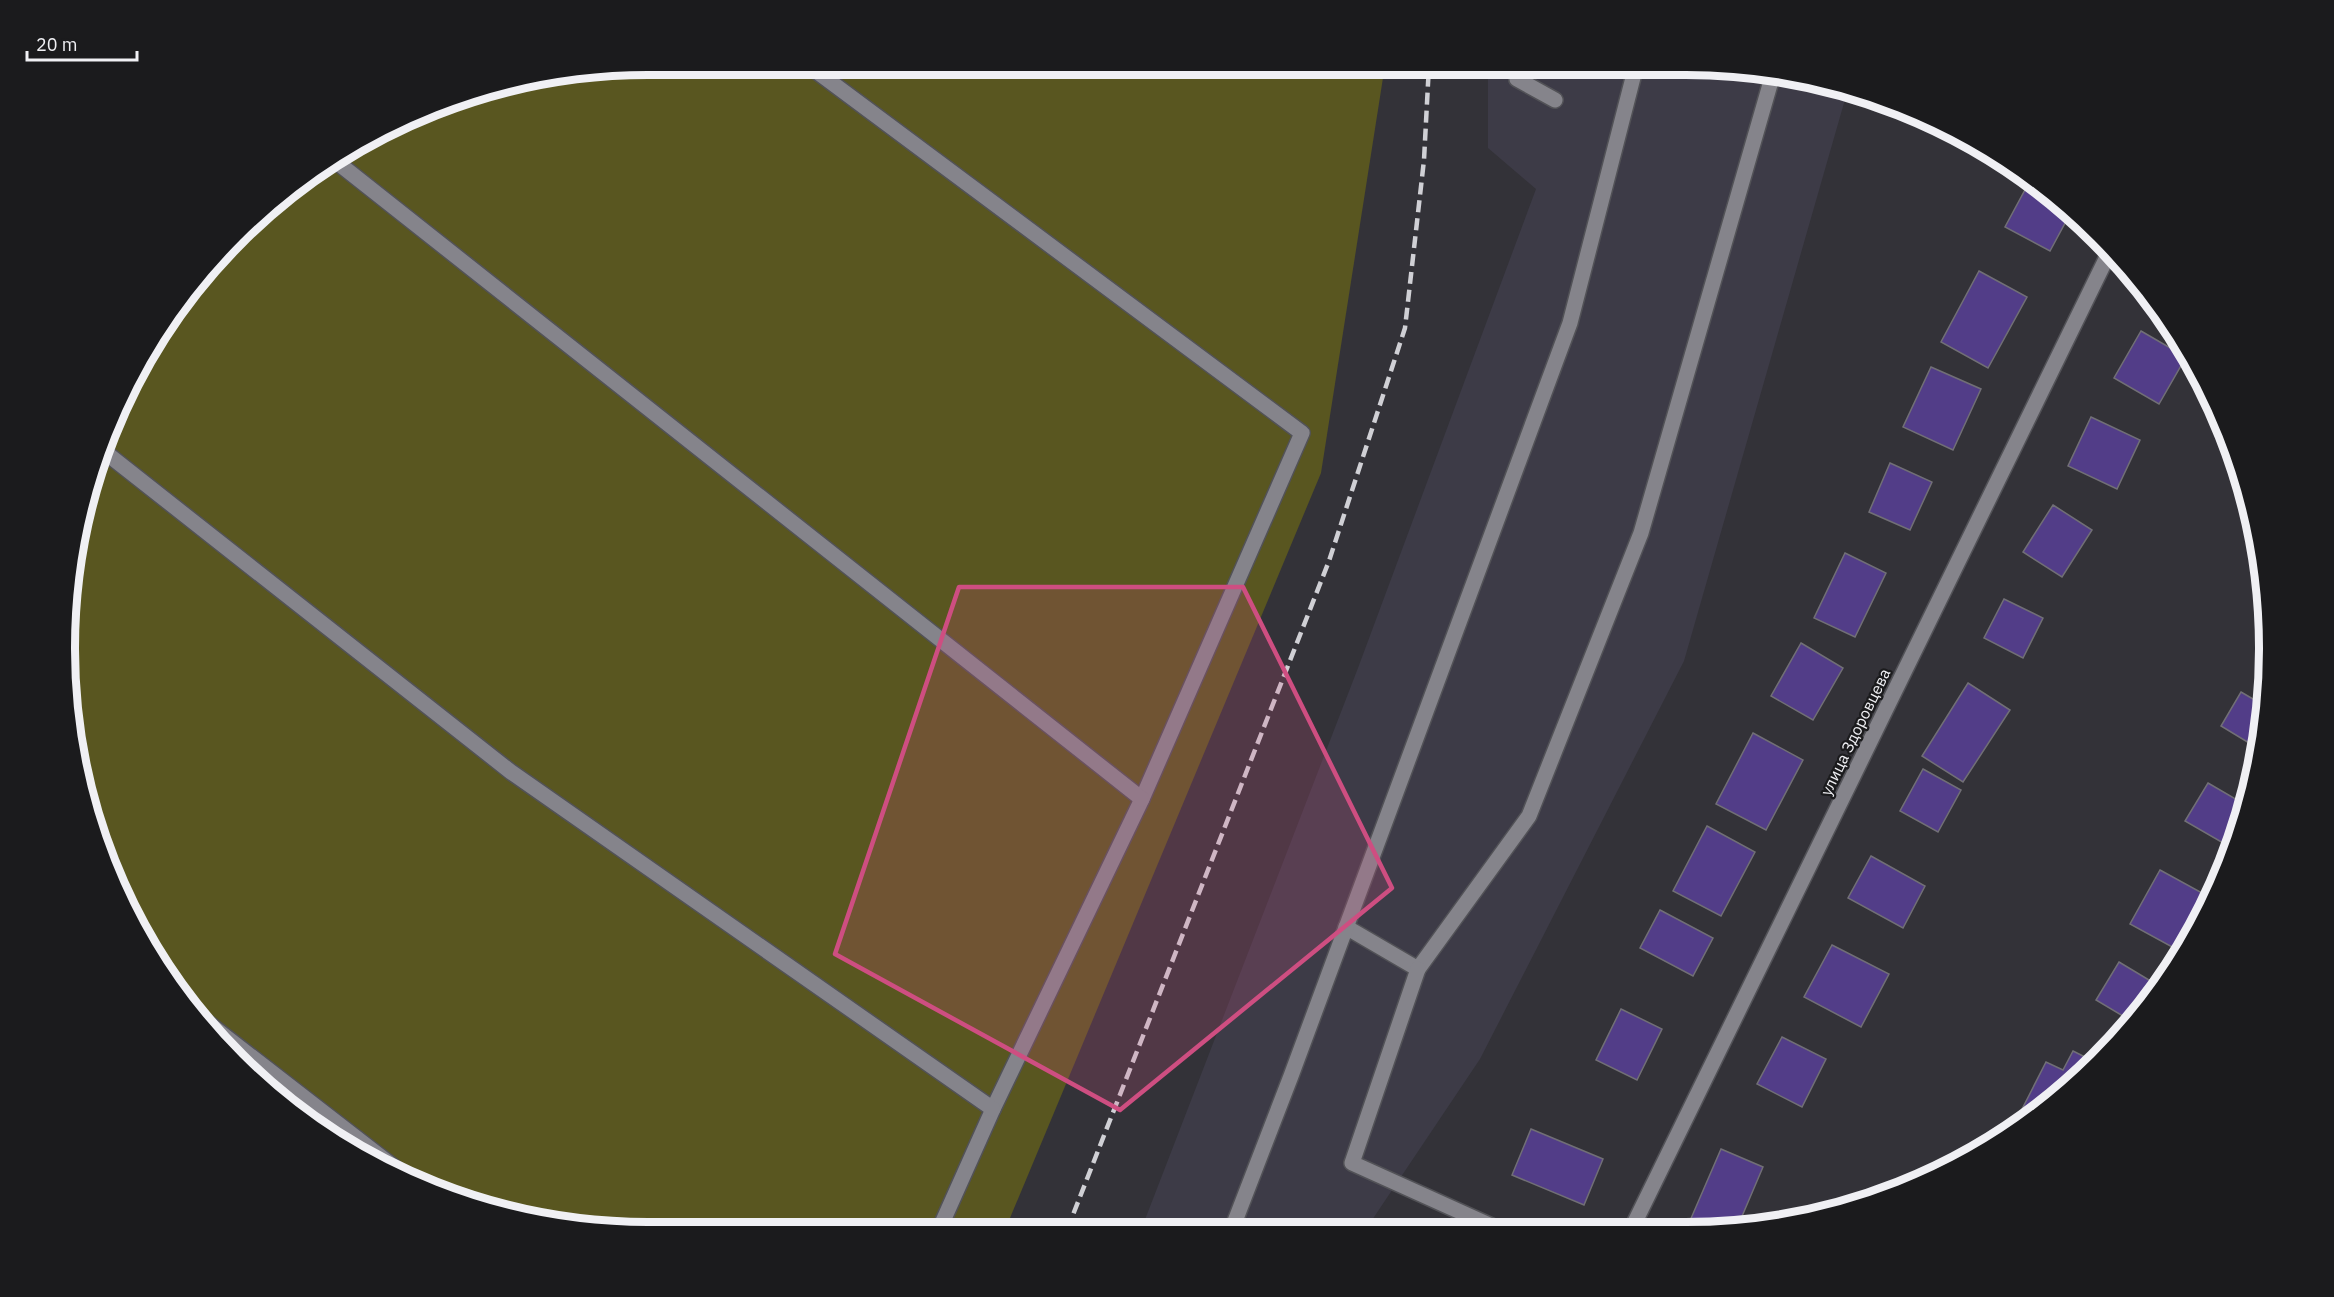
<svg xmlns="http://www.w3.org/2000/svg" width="2334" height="1297" font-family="'IBM Plex Sans',sans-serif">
<rect width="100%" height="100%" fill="#333238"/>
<polygon fill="#3d3b47" points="1488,65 1723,66 1837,84 1848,89 1684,661 1480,1059 1366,1229 1141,1230 1358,668 1536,189 1488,148"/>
<polygon fill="#595620" points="648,65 1385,65 1321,473 1005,1230 611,1231 497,1213 357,1154 293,1112 210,1034 163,973 109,872 84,799 66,687 66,610 84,498 109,425 163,324 210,263 293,185 357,143 460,96 535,76"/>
<g fill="#523d88" stroke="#716f76" stroke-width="1.5">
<polygon points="2026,188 2071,212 2050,251 2005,227"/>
<polygon points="1979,271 2027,297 1988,368 1941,342"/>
<polygon points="2141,331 2186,357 2159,404 2114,378"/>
<polygon points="1931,367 1981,389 1953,450 1903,427"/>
<polygon points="2091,417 2140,440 2117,489 2068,466"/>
<polygon points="1890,463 1932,482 1910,530 1869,512"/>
<polygon points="2053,505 2092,530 2062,577 2023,552"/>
<polygon points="1845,553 1886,573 1855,637 1814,618"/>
<polygon points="2004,599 2043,618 2023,658 1984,638"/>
<polygon points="1801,643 1843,668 1813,720 1771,696"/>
<polygon points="1968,683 2010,710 1963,782 1922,756"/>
<polygon points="2241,692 2265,706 2265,724 2259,749 2221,726"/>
<polygon points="1753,733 1803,760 1766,830 1716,804"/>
<polygon points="1923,769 1961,790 1938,832 1900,811"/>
<polygon points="2208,783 2246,805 2240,830 2230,847 2185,821"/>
<polygon points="1707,826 1755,852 1721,916 1673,891"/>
<polygon points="1871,856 1925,886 1903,928 1848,898"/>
<polygon points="2160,870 2204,894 2174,948 2130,924"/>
<polygon points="1660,910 1713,938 1693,976 1640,948"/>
<polygon points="1832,945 1889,974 1861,1027 1804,997"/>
<polygon points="2119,962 2159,986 2133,1022 2096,1000"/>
<polygon points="1621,1009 1662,1029 1637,1080 1596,1060"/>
<polygon points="1782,1037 1826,1059 1802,1107 1757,1084"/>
<polygon points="2073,1051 2093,1061 2023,1122 2017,1119 2046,1062 2063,1070"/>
<polygon points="1531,1129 1603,1159 1584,1205 1512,1175"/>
<polygon points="1721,1149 1763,1167 1737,1228 1700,1228 1689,1223"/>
</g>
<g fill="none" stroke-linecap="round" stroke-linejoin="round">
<g stroke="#525257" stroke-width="18">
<g id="minor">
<polyline points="808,65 1302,433 1142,799 993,1109 939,1230"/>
<polyline points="1519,65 1517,79 1555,100"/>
<polyline points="333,159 1142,799"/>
<polyline points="101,449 511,772 993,1109"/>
<polyline points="1346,927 1418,969 1529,816 1641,533 1773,74"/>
<polyline points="1418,969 1352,1163 1496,1228"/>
<polyline points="190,1009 403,1174"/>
<polyline points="1632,1228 2110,251"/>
<polyline points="1232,1229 1291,1076 1570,323 1636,66"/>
</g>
</g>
<use href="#minor" stroke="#85848b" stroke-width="15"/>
<polyline stroke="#d0d0d5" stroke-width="4.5" stroke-dasharray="12 6" stroke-linecap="butt" points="1067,1230 1329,561 1405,328 1424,160 1429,65"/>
</g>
<path fill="#ce4e81" fill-opacity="0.2" stroke="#ce4e81" stroke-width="4.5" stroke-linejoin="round" d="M959,587H1243L1392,888L1120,1110L835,954Z"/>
<g text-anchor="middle" stroke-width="4.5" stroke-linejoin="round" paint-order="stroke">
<g font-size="16" fill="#f0f0f4" stroke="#1b1b1d">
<text transform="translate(1855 732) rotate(-64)" y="6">улица Здоровцева</text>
</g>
</g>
<path d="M0 0H2334V1297H0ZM648 75H1686A573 573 0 0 1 2259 648V649A573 573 0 0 1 1686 1222H648A573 573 0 0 1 75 649V648A573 573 0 0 1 648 75Z" fill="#1b1b1d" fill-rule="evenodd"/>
<path fill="none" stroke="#f0f0f4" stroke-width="8" d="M648 75H1686A573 573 0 0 1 2259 648V649A573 573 0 0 1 1686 1222H648A573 573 0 0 1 75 649V648A573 573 0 0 1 648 75Z"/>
<path d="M27 51v9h110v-9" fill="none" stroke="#f0f0f4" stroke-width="3"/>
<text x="36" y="51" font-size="18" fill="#f0f0f4" stroke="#1b1b1d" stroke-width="4.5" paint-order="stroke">20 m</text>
</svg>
